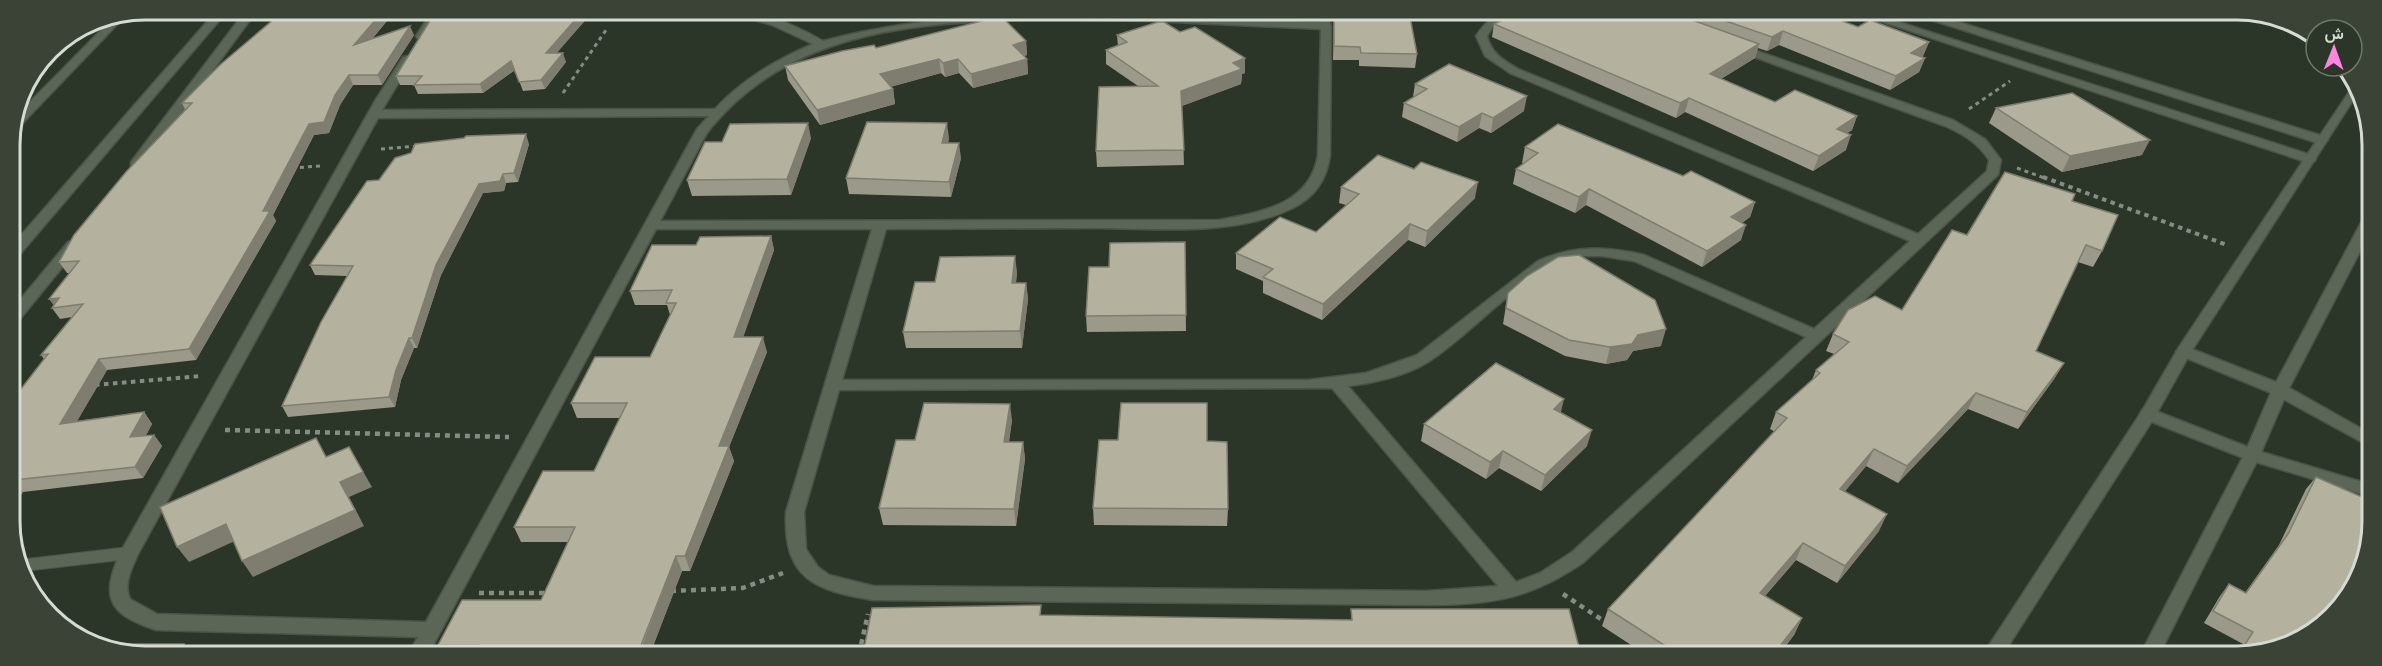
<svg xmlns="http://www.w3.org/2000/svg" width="2382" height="666" font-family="'Fira Sans',Vazirmatn,sans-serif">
<rect width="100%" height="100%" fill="#2c3628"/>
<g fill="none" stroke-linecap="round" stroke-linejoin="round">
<g stroke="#4b5247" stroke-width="2">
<polygon id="lane" points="129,547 135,549 137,553 135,557 129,559 24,571 18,560"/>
</g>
<g stroke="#4b5247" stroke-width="3">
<g id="street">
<polygon points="247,9 258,9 141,168 131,168 131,162"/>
<polygon points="433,10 443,10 425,38 417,38 416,36"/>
<polygon points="563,10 627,10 622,13 568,14 564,13"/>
<path d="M721,10C761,10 789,22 823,41C977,0 1160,14 1320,22L1317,12H1327L1331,26L1330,155C1327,179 1315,197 1293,208C1233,237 1160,228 1095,228C1025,228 956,229 886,229L842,380H1308L1366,373L1417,355L1538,261C1574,245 1606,246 1644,255L1814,329L1910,241L1510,73L1485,56L1476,36C1485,22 1496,12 1513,12L1492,28L1487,36C1491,53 1503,60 1518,69L1918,234L1987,171L1989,160C1978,143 1963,134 1945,126L1735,50V46H1743L1953,120L1985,139L2001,160L1998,175L1584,562C1530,599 1492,605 1427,605L873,600C814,590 783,579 786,512L872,229H656L429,653H409L418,637L156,630C109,614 100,599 120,553L375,101L403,57L407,56L413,59L382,110L715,109C743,79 776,60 813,44L772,25ZM1049,19L1153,21L1321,29L1318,155C1310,205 1261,212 1219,220L660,221C671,201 681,181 692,161C698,150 703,138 710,129C794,26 926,22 1049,19ZM709,116L697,129L426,622L157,614L130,599C123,584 132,568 138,554L378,118ZM1578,256H1602L1634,261L1806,337L1572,552L1540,573L1516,582L1348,386C1374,383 1405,376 1428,362C1473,334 1527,267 1578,256ZM1332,388L1498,586L1427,591L873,586L829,575L818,567L806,549L804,512L839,390Z"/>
<polygon points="1856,13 1871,13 2314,156 2316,159 2314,162 2306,162"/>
<polygon points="1915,13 1930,13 2326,137 2328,140 2322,144 2318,143 1916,15"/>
<polygon points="73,241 80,245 78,248 15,325 10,327 10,312 68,242"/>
<polygon points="2184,346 2286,386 2369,433 2369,446 2274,394 2179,355 2176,351"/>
<polygon points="2148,408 2258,451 2369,484 2369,496 2246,459 2142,418 2140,414 2142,410"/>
</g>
</g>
<g stroke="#4b5247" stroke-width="3">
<g id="secondary">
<polygon points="218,9 229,9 15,260 10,261 10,248"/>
<polygon points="129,12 16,130 11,130 13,119 116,15"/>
<polygon points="2353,86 2357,94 2191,352 2154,418 2002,656 1982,656 2142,411 2179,347"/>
<polygon points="2370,215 2370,232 2288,390 2260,455 2158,657 2139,657 2244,455 2272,390 2363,219"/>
</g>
</g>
<g stroke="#858d82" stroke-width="3" stroke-dasharray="4 4" stroke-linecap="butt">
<polyline points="817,19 836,10"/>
<polyline points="383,20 406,19"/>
<polyline points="563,93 606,30"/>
<polyline points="1969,109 2010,81"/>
<polyline points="381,149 418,146"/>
<polyline points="292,168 320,166"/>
<polyline points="2017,168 2047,179"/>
</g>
<g stroke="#858d82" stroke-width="4" stroke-dasharray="4.5 4.5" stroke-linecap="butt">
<polyline points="2043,177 2227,245"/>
<polyline points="95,385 201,376"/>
<polyline points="11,392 22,391"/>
</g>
<g stroke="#858d82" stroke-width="4.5" stroke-dasharray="5 5" stroke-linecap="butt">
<polyline points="225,430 509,437"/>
<polyline points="671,591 743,588 783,573"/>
<polyline points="479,593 547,593"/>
<polyline points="1563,594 1607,623"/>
<polyline points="859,654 868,614"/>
</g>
<use href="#lane" fill="#5b6657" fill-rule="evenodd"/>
<use href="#street" fill="#5b6657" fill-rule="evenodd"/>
<use href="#secondary" fill="#5b6657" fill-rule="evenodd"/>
</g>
<g fill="#9b9989">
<polygon points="273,9 396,10 372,39 414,35 382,85 353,85 340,105 329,133 314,135 273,215 276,221 196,360 107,370 77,421 144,412 152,424 146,435 154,435 162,446 143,478 23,492 11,509 11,402 44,359 41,355 72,317 60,319 52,308 69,273 67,273 59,262 185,109 182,103 277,17"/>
<polygon points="1345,12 1409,12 1417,54 1415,68 1359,66 1359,60 1333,60 1334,17 1346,17"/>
<polygon points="1520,12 1821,13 1858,27 1929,42 1923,56 1922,57 1925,58 1919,72 1890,90 1779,45 1767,51 1758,48 1755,58 1721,79 1775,102 1857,116 1852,130 1847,133 1846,150 1813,171 1685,112 1676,118 1492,37 1494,24"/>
<polygon points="589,16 556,53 566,62 545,89 523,91 515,70 483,93 418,94 414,85 400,85 396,76"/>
<polygon points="1117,35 1245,73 1242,74 1241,84 1182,106 1184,165 1097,167 1096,151 1138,86 1106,64 1106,50 1118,46"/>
<polygon points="1026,41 1027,55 1024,56 1027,59 1028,74 973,88 959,73 945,77 941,73 890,87 893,89 895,104 820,125 788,80 785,66 876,48"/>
<polygon points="1415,84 1524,111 1491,133 1479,128 1457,142 1402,117 1404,103 1413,97"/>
<polygon points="1996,108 2142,155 2062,172 1989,123"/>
<polygon points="811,138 791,195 692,196 687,180"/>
<polygon points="949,138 948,143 961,158 951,197 849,194 846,178"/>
<polygon points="529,144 518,182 506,183 504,191 483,193 441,275 417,348 414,348 401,380 395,407 288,417 282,406 347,276 315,275 310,265 379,180"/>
<polygon points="1525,147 1683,176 1755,202 1750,217 1742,223 1741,240 1702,267 1586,205 1575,213 1513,184 1516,169 1524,163 1522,163"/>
<polygon points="1341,187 1475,198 1425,247 1408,240 1322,320 1263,293 1263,281 1236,269 1236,253 1316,232 1346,205 1339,203"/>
<polygon points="2072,201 2102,251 2093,267 2078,262 2036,351 2064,363 2054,379 2018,429 1968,409 1898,483 1866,466 1845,491 1879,531 1837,583 1796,560 1765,596 1802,618 1794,635 1778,656 1648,656 1602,626 1608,609 1775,432 1770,429 1776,412 1812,380 1816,370 1834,354 1826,351 1833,334 1902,310 1967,235"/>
<polygon points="771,236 774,250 743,337 767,352 729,447 734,461 721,494 690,571 682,571 650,654 443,653 438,645 541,600 568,542 521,542 514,527 594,471 620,418 577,418 571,403 650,357 670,315 667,305 635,305 630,291 696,245"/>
<polygon points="1185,242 1186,331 1087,332 1086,316 1109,267"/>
<polygon points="1017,272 1016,283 1026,283 1028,299 1022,348 906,348 903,332 935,282"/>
<polygon points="1508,293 1661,346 1633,351 1627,360 1606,364 1565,356 1503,324"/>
<polygon points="1560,413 1587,446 1541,491 1499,468 1486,479 1421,441 1424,424"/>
<polygon points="1012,420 1009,442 1023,442 1025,459 1016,526 883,525 879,508 915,440"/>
<polygon points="1207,441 1228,509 1227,526 1094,525 1093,508"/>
<polygon points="2316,477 2246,657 2235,657 2243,644 2204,623 2220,596 2229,584 2245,593 2279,545 2306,489"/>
</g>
<g fill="#7e7d6f">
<polygon points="384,10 396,10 359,55 354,45"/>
<polygon points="584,10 587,10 589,16 549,62 546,53"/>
<polygon points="410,26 414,35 382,85 378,75"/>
<polygon points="1783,31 1779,45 1767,51 1772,37"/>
<polygon points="1026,41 1027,55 1014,59 1013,45"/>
<polygon points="1929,42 1923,56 1906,67 1911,53"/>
<polygon points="1759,44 1755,58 1706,88 1710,74"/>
<polygon points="563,53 566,62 545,89 541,80"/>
<polygon points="1245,58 1245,73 1242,74 1241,84 1181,106 1181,91 1233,63"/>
<polygon points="1925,58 1919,72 1890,90 1896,76"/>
<polygon points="939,59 941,73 883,89 880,74"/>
<polygon points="958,59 959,73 945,77 943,63"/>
<polygon points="1027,59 1028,74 973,88 971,74"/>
<polygon points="511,61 515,70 483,93 480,84"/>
<polygon points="349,75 353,85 340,105 329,133 314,135 273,215 276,221 196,360 189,349 263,211 309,124 335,95"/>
<polygon points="893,89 895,104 820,125 817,110"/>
<polygon points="1527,96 1524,111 1491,133 1493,118"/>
<polygon points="1689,98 1685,112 1676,118 1680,103"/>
<polygon points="1482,113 1479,128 1457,142 1459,127"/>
<polygon points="1857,116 1852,130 1832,144 1837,129"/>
<polygon points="808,123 811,138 791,195 787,179"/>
<polygon points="947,123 949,138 944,158 942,143"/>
<polygon points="526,134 529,144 518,182 514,173"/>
<polygon points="1851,135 1846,150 1813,171 1819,156"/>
<polygon points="2150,140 2142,155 2062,172 2070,156"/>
<polygon points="959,143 961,158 951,197 949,182"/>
<polygon points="503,174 506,183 504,191 483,193 441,275 417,348 412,338 436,265 479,184"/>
<polygon points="1478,182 1475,198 1425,247 1427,231"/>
<polygon points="1589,189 1586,205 1575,213 1579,197"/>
<polygon points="1755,202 1750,217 1726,233 1731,217"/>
<polygon points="1410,224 1408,240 1322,320 1323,304"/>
<polygon points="1746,225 1741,240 1702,267 1707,251"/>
<polygon points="771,236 774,250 738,352 734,337"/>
<polygon points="1015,256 1017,272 1014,299 1012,283"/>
<polygon points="1026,283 1028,299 1022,348 1020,331"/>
<polygon points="59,298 55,307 49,299"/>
<polygon points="1666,329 1661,346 1633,351 1627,360 1606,364 1610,347 1638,335"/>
<polygon points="763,337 767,352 729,447 734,461 690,571 685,556 719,446"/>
<polygon points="409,338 414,348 401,380 395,407 389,397 396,370"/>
<polygon points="99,359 107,370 69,435 60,424"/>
<polygon points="2064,363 2054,379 2018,429 2027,412"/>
<polygon points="1976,393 1968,409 1898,483 1907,466"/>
<polygon points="1564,399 1560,416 1554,409"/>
<polygon points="1010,404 1012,420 1006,458 1004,442"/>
<polygon points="144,412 152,424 139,449 130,437"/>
<polygon points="1592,430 1587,446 1541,491 1545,475"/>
<polygon points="154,435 162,446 143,478 135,467"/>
<polygon points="1023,442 1025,459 1016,526 1014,509"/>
<polygon points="349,447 372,487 349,497 364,526 253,577 242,561 340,482"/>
<polygon points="1874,449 1866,466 1833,506 1840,489"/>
<polygon points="1503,451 1499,468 1486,479 1490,462"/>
<polygon points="14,480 23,492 11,509 11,484"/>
<polygon points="1887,514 1879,531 1837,583 1845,566"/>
<polygon points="226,524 237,540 189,562 177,547"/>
<polygon points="1803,543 1796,560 1753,610 1760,593"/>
<polygon points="676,556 682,571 650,654 639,654"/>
<polygon points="1802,618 1794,635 1778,656 1772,656"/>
<polygon points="184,644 191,653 178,653"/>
</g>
<g fill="#b4b29f" stroke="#7e7d6f" stroke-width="1.5">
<polygon points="286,9 384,10 354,45 410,26 378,75 349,75 335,95 324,122 309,124 263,211 270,211 189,349 99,359 60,424 144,412 130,437 154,435 135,467 14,480 11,484 11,402 48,354 41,355 83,304 52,308 59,298 49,299 79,261 59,262 74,235 126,172 192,103 182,103 221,64"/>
<polygon points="458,10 584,10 546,53 563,53 541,80 519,82 511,61 480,84 414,85 422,76 396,76 431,19"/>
<polygon points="1348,12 1409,12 1417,54 1361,53 1360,47 1334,46 1334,17 1349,18"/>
<polygon points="1520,12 1670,12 1759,44 1710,74 1775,102 1795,90 1857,116 1837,129 1851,135 1819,156 1689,98 1680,103 1494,24"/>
<polygon points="1700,12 1821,13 1858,27 1870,20 1929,42 1911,53 1925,58 1896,76 1783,31 1772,37"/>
<polygon points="1001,16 1026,41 1013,45 1027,59 971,74 958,59 943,63 939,59 880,74 893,89 817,110 785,66 842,51 874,45 876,48"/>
<polygon points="1158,22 1164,22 1180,32 1195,27 1245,58 1233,63 1242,69 1181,91 1184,150 1096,151 1099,87 1158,86 1106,50 1127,42 1117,35"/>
<polygon points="1449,64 1527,96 1493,118 1482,113 1459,127 1404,103 1427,89 1415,84"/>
<polygon points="2072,93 2150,140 2070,156 1996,108"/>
<polygon points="867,122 947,123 942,143 959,143 949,182 846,178"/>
<polygon points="808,123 787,179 687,180 705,142 722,142 730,124"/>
<polygon points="1558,124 1683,176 1691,171 1755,202 1731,217 1746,225 1707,251 1589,189 1579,197 1516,169 1538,153 1525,147"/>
<polygon points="526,134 514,173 503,174 500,181 479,184 436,265 412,338 409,338 396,370 389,397 282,406 321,322 353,266 310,265 367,181 379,180 395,158 411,153 415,144 464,138 466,136"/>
<polygon points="1378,155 1414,169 1421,162 1478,182 1427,231 1410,224 1323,304 1263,277 1273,269 1236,253 1280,217 1316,232 1359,194 1341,187"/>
<polygon points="2005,172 2075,194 2072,201 2118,215 2102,251 2086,245 2036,351 2064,363 2027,412 1976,393 1907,466 1874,449 1840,489 1887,514 1845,566 1803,543 1760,593 1802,618 1772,656 1715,656 1709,652 1707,656 1681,656 1608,609 1787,418 1776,412 1820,373 1816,370 1849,342 1833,334 1848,310 1875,296 1902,310 1952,230 1967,235"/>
<polygon points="771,236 734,337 763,337 719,446 729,446 685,556 676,556 638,653 644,654 475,653 479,645 438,645 462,600 541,600 575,527 514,527 543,471 594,471 627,403 571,403 595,357 650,357 676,303 666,303 672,290 630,291 652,245 696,245 700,237"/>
<polygon points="1185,242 1186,315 1086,316 1089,267 1109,267 1110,243"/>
<polygon points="1579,255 1655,300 1666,329 1638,335 1632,344 1610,347 1569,340 1506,308 1508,293 1527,276 1558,257"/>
<polygon points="1015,256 1012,283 1026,283 1020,331 903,332 915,282 935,282 940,257"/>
<polygon points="1496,363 1564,399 1554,409 1592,430 1545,475 1503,451 1490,462 1424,424"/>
<polygon points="924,403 1010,404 1004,442 1023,442 1014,509 879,508 896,440 915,440"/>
<polygon points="1121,403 1207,403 1207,441 1227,442 1228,509 1093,508 1099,440 1118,440"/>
<polygon points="316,438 326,457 349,447 363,472 340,482 355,510 242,561 226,524 177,547 160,507"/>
<polygon points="2316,477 2369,500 2368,556 2320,629 2246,657 2237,657 2253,632 2213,611 2229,584 2246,593 2288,534"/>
<polygon points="1041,605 1040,615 1352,620 1351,609 1569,609 1581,655 863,654 872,608"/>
<polygon points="96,644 184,644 178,653 110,652"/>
</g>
<path d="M0 0H2382V666H0ZM145 20H2237A125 125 0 0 1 2362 145V521A125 125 0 0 1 2237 646H145A125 125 0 0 1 20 521V145A125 125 0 0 1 145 20Z" fill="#3a4336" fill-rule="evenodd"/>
<path fill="none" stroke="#d5dbd2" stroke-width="3" d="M145 20H2237A125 125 0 0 1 2362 145V521A125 125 0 0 1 2237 646H145A125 125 0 0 1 20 521V145A125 125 0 0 1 145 20Z"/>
<g transform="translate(2334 48) rotate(1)"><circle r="28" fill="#2c3628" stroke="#70786c" stroke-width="1.5"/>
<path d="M0-4.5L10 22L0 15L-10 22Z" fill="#fe85e0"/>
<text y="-9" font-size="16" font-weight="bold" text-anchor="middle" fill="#d5dbd2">ش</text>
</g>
</svg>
